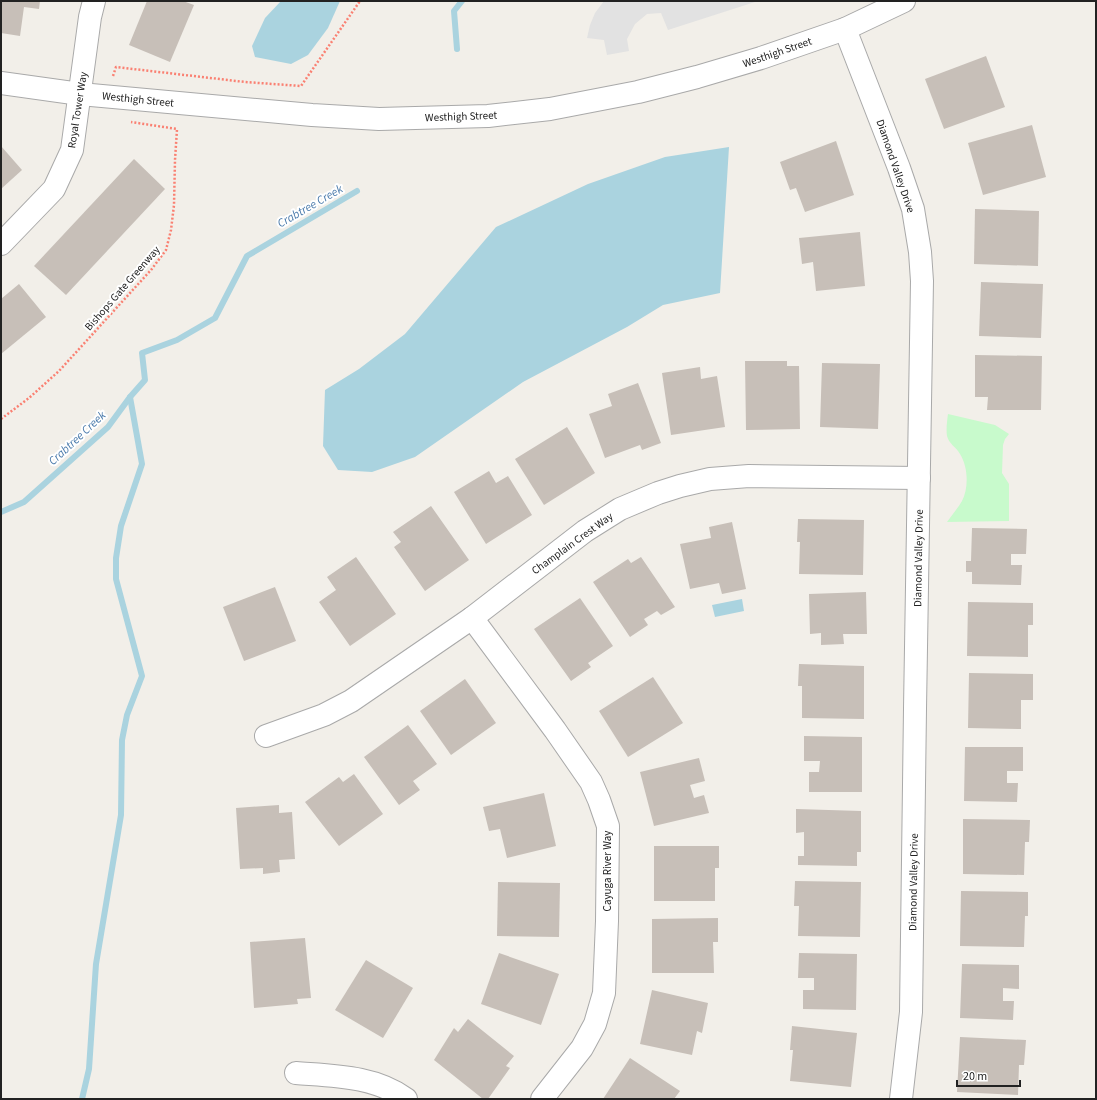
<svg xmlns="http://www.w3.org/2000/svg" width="1097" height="1100" font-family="'Source Sans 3',sans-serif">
<rect width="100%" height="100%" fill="#f2efe9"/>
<path fill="#c8facc" d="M948,414L995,425L1009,434L1005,439L1003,445L1002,473L1009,484V521L947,522C952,515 958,508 962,501C969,487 968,467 960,454C956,447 949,444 947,436C946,430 947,421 948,414Z"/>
<polygon fill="#e2e2e2" points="604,1 758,1 668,30 661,13 647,14 635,24 627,39 629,51 607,55 604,40 587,38 590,25 595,13"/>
<g fill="#aad3df">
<polygon points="281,1 340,1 328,28 308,55 291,64 255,57 252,46 265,18"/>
<polygon points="729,147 720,293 663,305 627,327 523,382 415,457 372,472 338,470 323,446 325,390 359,369 405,334 496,227 588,184 665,157"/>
<polygon points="742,599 744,611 715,617 712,605"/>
</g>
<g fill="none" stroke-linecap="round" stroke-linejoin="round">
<g stroke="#aad3df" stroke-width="6">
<polyline points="457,49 454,11 462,1"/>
<polyline points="1,512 24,502 108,427 130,397 145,380 142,353 177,340 215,318 247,256 357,191"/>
<polyline points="82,1099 89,1069 96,964 121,815 122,740 127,715 142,676 116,579 116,558 121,526 142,464 130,397"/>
</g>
</g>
<g fill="#c7bfb8">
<polygon points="1,1 40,1 39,9 24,7 20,36 1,33"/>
<polygon points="147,1 183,1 194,5 170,62 129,45"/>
<polygon points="986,56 1005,107 944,129 925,79"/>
<polygon points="1032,125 1046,177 983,195 968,143"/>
<polygon points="836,141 854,195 805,212 796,188 790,190 780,162"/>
<polygon points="1,146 22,170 1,189"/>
<polygon points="134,159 165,189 66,295 34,266"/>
<polygon points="975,209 1039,211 1038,266 974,264"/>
<polygon points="860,232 865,286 816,291 813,262 802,264 799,238"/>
<polygon points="981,282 1043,284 1041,338 979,336"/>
<polygon points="19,284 46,317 1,354 1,299"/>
<polygon points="975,355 1042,356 1041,410 987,410 988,397 975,397"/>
<polygon points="745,361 787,361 787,366 799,366 800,429 746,430"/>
<polygon points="822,363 880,364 878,429 820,427"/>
<polygon points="700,367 701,379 717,376 725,427 671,435 662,373"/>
<polygon points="638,383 661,443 642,450 640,445 605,458 589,414 612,406 608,394"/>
<polygon points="567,427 595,473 544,505 515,459"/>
<polygon points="489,471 496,483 508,476 532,515 486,544 454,492"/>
<polygon points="431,506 469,560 425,591 394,547 401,542 393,532"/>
<polygon points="798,519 864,520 863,575 799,574 800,542 797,542"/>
<polygon points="732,522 746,589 722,594 719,583 690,589 680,544 711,538 709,527"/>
<polygon points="972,528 1027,529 1026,554 1011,554 1011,565 1022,565 1021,585 972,584 972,572 966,572 966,561 971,561"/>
<polygon points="356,557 396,614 350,646 319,602 336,590 327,577"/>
<polygon points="641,557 675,607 661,615 657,611 644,619 648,625 630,637 593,582 628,559 631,563"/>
<polygon points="275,587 296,641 244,661 223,607"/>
<polygon points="866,592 867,634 843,634 844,644 821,645 821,633 810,634 809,594"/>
<polygon points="580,598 613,646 588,663 591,667 571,681 534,629"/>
<polygon points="968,602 1033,603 1033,625 1028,625 1028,657 967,656"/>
<polygon points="799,664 864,666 864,719 802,718 802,686 798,686"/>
<polygon points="969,673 1033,674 1033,700 1021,700 1021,729 968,728"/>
<polygon points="653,677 683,723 628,757 599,711"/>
<polygon points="465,679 496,723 451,755 420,711"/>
<polygon points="408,725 437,764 413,781 420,790 399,805 364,757"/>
<polygon points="804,736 862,737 862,792 809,792 809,772 819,772 820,761 804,761"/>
<polygon points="965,747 1023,747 1023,771 1007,771 1007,783 1018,783 1017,802 964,801"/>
<polygon points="699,758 705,781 690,785 694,798 704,795 709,813 654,826 640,772"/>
<polygon points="354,774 383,814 339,846 305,802 339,777 343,782"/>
<polygon points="544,793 556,846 507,858 500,829 489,831 483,807"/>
<polygon points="279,805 279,813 292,812 295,859 279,860 280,872 263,874 263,868 240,869 236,808"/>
<polygon points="796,809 861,811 861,852 857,852 857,866 798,865 798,856 804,856 804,832 796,833"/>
<polygon points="963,819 1030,820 1029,842 1025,842 1024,875 963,874"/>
<polygon points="654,846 719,846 719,868 715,868 715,901 654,901"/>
<polygon points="795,881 861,882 860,937 798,936 799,906 794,906"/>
<polygon points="498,882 560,883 559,937 497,936"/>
<polygon points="961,891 1028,892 1028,916 1025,916 1024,947 960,946"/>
<polygon points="718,918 718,942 713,942 714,973 652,973 652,919"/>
<polygon points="305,938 311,998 297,999 298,1004 254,1008 250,942"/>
<polygon points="499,953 559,974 541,1025 481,1004"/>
<polygon points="799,953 857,954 856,1010 803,1009 803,990 814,990 814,978 798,978"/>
<polygon points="366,960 413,988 383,1038 335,1010"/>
<polygon points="962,964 1019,965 1019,989 1003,988 1003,1001 1014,1001 1013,1020 960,1018"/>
<polygon points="652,990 708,1003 702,1033 697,1031 692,1055 640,1044"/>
<polygon points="468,1019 514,1056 506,1066 510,1068 488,1099 483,1099 434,1060 454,1028 458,1032"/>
<polygon points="792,1026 857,1033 851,1087 790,1081 793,1050 790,1050"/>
<polygon points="960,1037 1026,1040 1024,1065 1019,1065 1018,1095 957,1092"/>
<polygon points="630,1058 680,1091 674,1099 603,1099"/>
</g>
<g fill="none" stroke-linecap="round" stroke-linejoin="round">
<g stroke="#a9a9a9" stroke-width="24">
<g id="minor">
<polyline points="845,29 899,168 913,209 920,252 922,281 915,709 911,1012 901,1099"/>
<polyline points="1,83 80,94 312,115 379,119 488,116 550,109 638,92 697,77 761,58 845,29 904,1"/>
<polyline points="1,244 54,189 72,150 90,17 94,1"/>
<polyline points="472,618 555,730 591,782 599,800 608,826 607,921 604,993 595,1024 582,1048 542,1099"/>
<polyline points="266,736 324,715 351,701 472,618 585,531 620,509 658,493 680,486 710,479 749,476 919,478"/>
<path d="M296,1073C334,1076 375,1076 406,1099"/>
</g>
</g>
<g stroke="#fa8072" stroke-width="2.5" stroke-dasharray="2 2" stroke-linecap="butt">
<polyline points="113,76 116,67 245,82 301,86 360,1"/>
<polyline points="1,419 29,398 59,371 151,270 166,250 171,230 174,205 175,160 177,129 131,122"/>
</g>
<use href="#minor" stroke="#fff" stroke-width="22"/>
</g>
<g text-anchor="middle" stroke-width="4" stroke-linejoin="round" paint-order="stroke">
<g font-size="11" fill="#222" stroke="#fff">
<text transform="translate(777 52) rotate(-19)" y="4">Westhigh Street</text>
<text transform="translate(138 99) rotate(6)" y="4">Westhigh Street</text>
<text transform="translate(77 110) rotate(-81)" y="4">Royal Tower Way</text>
<text transform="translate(461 116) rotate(-2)" y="4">Westhigh Street</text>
<text transform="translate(896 166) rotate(71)" y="4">Diamond Valley Drive</text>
<text transform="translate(122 288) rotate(-49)" y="4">Bishops Gate Greenway</text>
<text transform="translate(572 543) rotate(-36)" y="4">Champlain Crest Way</text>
<text transform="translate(918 558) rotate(-89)" y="4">Diamond Valley Drive</text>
<text transform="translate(607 871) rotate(-90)" y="4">Cayuga River Way</text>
<text transform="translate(913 882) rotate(-89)" y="4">Diamond Valley Drive</text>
</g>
<g font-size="12" font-style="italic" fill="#4a7aab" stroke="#fff">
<text transform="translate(310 206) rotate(-30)" y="4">Crabtree Creek</text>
<text transform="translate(77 438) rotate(-43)" y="4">Crabtree Creek</text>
</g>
</g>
<rect width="1097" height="1100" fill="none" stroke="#222222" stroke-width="4"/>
<path d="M957 1080v6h63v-6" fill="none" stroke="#222222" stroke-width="2"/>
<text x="963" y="1080" font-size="12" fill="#222222" stroke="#ffffff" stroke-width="3" paint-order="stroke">20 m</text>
</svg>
